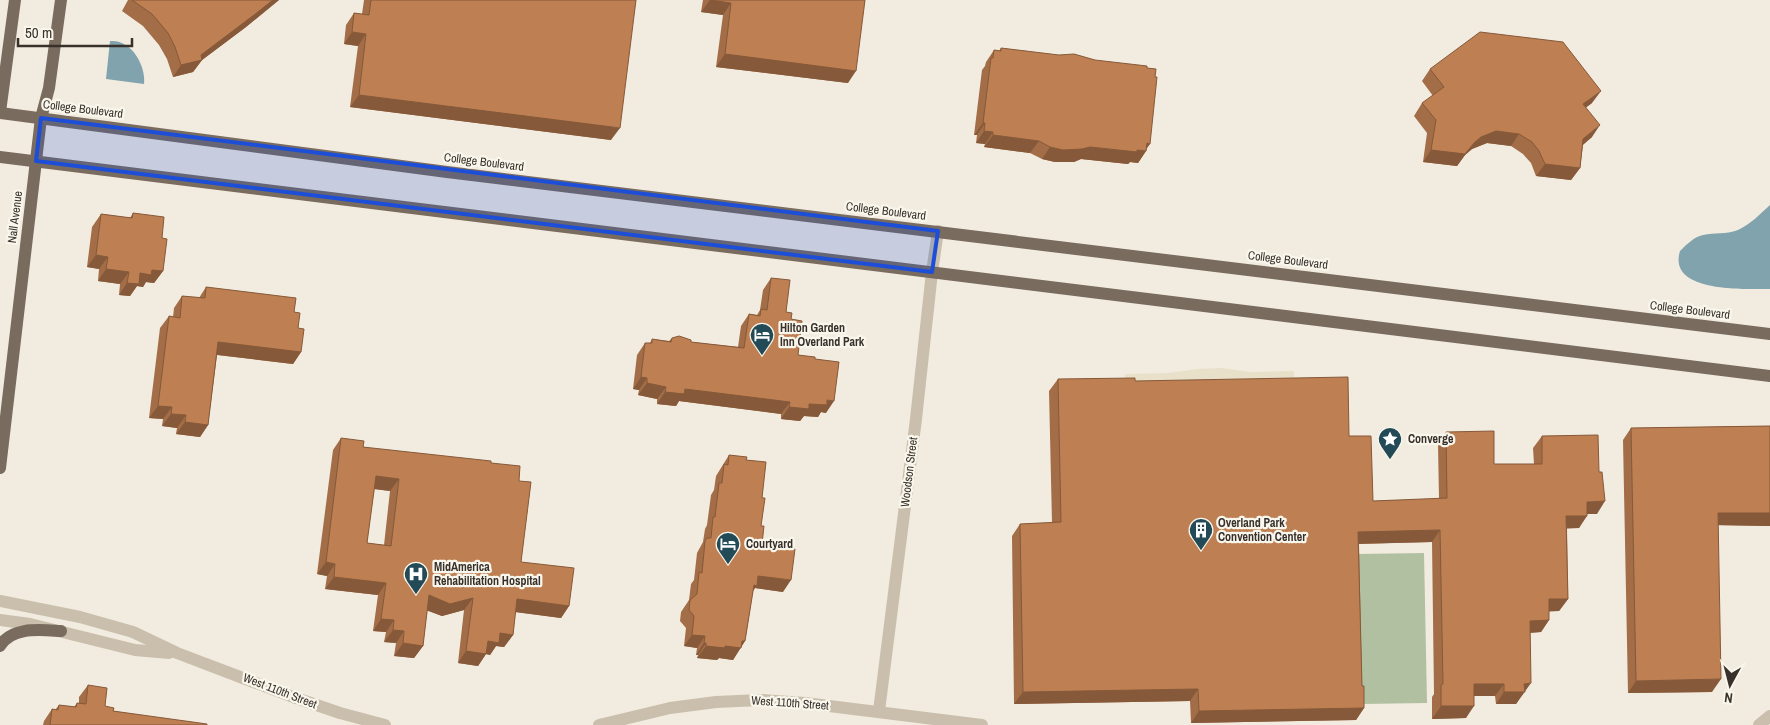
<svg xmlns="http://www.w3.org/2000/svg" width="1770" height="725" font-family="'Archivo Narrow',sans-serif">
<rect width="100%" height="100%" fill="#f2ece0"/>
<polygon fill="#b0c0a1" points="1424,553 1427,703 1361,704 1358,554"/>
<polygon fill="#e8e0c8" points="1222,368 1250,372 1294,371 1294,390 1125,390 1125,374 1168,373 1198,369"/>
<g fill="#81a3ad">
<path d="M110,41C131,39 146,65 144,84L106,79Z"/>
<path d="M1770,205V289C1745,289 1667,293 1680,251C1687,244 1694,237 1703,235C1715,232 1725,235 1738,230C1751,224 1760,214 1770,205Z"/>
</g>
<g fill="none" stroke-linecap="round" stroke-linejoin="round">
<g stroke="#c9bfac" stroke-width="12">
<polyline points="0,601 80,617 133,632 177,653 293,697 340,713 385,725"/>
<polyline points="0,620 30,624 135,650 169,653"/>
<polyline points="879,711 916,419 932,272 938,231"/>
<polyline points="599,725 670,708 716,702 760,700 805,703 982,725"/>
<polyline points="1759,725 1770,716"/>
</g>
<g stroke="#796b5d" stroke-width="12">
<polyline points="0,112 15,0"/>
<polyline points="0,113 447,172 1770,334"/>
<polyline points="0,157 1770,376"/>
<polyline points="0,468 41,118 49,88 61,0"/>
<path d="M0,646C12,626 41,630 61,631"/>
</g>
</g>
<g fill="#a36d47" fill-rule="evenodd">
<polygon points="128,0 279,0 246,27 202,60 193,72 173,77 167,59 159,45 143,26 122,11"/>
<polygon points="364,0 636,0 611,140 350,107 358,46 344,44 346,25 354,13 362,14"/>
<polygon points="703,0 865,0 848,83 716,67 723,15 701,12"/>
<polygon points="1001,48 1147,148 1146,151 1138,163 1130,162 1128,164 1081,159 1074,162 1055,162 1042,159 1030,153 984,147 985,144 976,143 977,135 974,135 982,70 985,66 986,62 994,50 999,51"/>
<polygon points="1430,69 1592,103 1586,107 1592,137 1583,145 1580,168 1571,180 1536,176 1531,163 1523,154 1511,146 1487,143 1472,149 1465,155 1457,166 1423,162 1427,133 1414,116 1422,103 1433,96 1422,81"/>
<polygon points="133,213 162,238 163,271 154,283 146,282 143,287 137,286 130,296 119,295 120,284 98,281 99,269 87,267 92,227 101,214 130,218"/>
<polygon points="771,278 786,312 791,319 798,355 815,359 826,413 821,412 818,417 804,416 800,421 781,419 781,414 679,401 676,406 657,404 657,399 638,395 639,390 633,389 637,355 645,343 650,343 652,339 669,341 672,338 691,342 738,347 741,326 749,314 757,315 760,310 763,290"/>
<polygon points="206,287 294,312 298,328 301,352 293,364 217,355 208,425 200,437 176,434 177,428 162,426 163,419 149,418 160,328 169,316 173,317 174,308 182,296 199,298"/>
<polygon points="1058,379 1135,381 1349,436 1373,501 1439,499 1438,444 1446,432 1494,464 1534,464 1533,448 1542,436 1597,514 1587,514 1579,528 1567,528 1568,599 1559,611 1549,611 1549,620 1541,632 1530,633 1523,695 1522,695 1516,704 1496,704 1495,696 1474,696 1466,718 1432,719 1432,697 1434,694 1432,542 1359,544 1362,686 1364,708 1356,720 1191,723 1190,701 1014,704 1012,536 1020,524 1052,523 1049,391"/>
<polygon points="1770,426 1770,526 1718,525 1712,692 1628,693 1623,440 1631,428"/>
<path d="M341,438L363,447L491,463L519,481L521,562L569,606L561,618L515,612L513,635L504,647L496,646L490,655L486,654L478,666L458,663L464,610L442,616L427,610L423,646L414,658L394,656L396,643L384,642L386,632L373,631L378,595L325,589L327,576L317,574L333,450ZM374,489L390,491L384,545L367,543Z"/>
<polygon points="729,455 746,460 762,498 761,526 762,544 783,592 755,588 753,591 745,641 733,660 719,658 717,660 697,658 698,655 696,655 697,648 684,646 686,628 680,621 681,612 689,600 691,584 694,580 697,553 703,542 705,529 707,525 711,495 714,490 716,476"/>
<polygon points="88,685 105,706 113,711 207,725 43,725 44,721 52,709 55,710 59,705 74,707 77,703 79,703 79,697"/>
</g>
<g fill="#855939">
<polygon points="273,0 279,0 246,27 202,60 193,72 173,77 181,65 201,55"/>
<polygon points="710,0 731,3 723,15 701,12"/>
<polygon points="352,32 366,34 358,46 344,44"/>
<polygon points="725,54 856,71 848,83 716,67"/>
<polygon points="1601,91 1592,103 1575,116 1583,104"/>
<polygon points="359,95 620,128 611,140 350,107"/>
<polygon points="983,123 985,123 977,135 974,135"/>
<polygon points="1600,125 1592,137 1575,151 1583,139"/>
<polygon points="984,131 993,132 985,144 976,143"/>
<polygon points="1496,131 1519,134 1511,146 1487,143 1472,149 1465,155 1457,166 1423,162 1431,150 1481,137"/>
<polygon points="993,135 1039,141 1030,153 984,147"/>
<polygon points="1147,143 1150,144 1145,151 1146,151 1138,163 1130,162 1128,164 1081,159 1074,162 1055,162 1042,159 1050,147 1090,147"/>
<polygon points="1545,164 1580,168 1571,180 1536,176"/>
<polygon points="96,255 108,257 99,269 87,267"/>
<polygon points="106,269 129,272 120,284 98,281"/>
<polygon points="152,270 163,271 154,283 146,282 143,287 137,286 130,296 119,295 127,283 140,273"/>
<polygon points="218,342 301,352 293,364 210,354"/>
<polygon points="641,377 647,378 639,390 633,389"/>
<polygon points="647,383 666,387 657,399 638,395"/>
<polygon points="685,389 790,402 781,414 679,401 676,406 657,404 665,392"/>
<polygon points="827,400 834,401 826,413 821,412 818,417 804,416 800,421 781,419 789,407"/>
<polygon points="158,406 172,407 163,419 149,418"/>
<polygon points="171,414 186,415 177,428 162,426"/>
<polygon points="185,422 208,425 200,437 176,434"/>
<polygon points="376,476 399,479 390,491 367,488"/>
<polygon points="1605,501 1597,514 1578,514 1587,502"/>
<polygon points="1718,513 1770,513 1770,526 1709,525"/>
<polygon points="1566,516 1587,516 1579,528 1558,529"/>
<polygon points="1440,530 1432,542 1350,544 1358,532"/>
<polygon points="326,562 335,564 327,576 317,574"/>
<polygon points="758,576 791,580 783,592 755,588 749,597"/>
<polygon points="334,577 386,583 378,595 325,589"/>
<polygon points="429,595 473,598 464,610 442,616 420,608"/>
<polygon points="517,599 569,606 561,618 508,611"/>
<polygon points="1549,599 1568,599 1559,611 1541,612"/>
<polygon points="381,619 394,620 386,632 373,631"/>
<polygon points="1549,620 1541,632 1522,633 1530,621"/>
<polygon points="393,630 404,631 396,643 384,642"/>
<polygon points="500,633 513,635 504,647 496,646 490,655 486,654 478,666 458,663 466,651 488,641"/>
<polygon points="692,635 705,636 697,648 684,646"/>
<polygon points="742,641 745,641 733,660 719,658 717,660 697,658 706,646 725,646"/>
<polygon points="403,643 423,646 414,658 394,656"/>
<polygon points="704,643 706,643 698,655 696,655"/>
<polygon points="1721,679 1712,692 1628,693 1636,681"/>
<polygon points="1531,683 1516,704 1496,704 1504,692 1524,684"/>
<polygon points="1474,684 1504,684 1495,696 1465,696"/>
<polygon points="1198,689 1190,701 1014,704 1023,692"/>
<polygon points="1441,706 1474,706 1466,718 1432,719"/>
<polygon points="1364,708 1356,720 1191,723 1199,711"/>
</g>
<g fill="#be7f52" stroke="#855939" fill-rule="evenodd">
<polygon points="132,0 273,0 254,15 201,55 202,60 181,65 175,47 168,33 152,14"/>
<polygon points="371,0 636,0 620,128 359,95 366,34 352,32 354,13 369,15"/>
<polygon points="710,0 865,0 856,71 725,54 731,3"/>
<polygon points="1480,32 1563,42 1601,91 1583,104 1600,125 1583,139 1580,168 1545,164 1539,151 1532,142 1519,134 1496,131 1481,137 1474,143 1465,154 1431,150 1436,120 1422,103 1444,87 1430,69"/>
<polygon points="1001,48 1059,55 1074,54 1095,60 1147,66 1147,68 1156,69 1155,77 1157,77 1150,144 1147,143 1146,151 1137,150 1137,152 1090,147 1082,149 1063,150 1050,147 1039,141 993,135 993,132 984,131 985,123 983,123 991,58 993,58 994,50 1001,51"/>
<polygon points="133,213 164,217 162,238 167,239 163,271 152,270 151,275 140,273 139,284 127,283 129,272 106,269 108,257 96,255 101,214 132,218"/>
<polygon points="771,278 790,280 786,312 792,313 791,319 802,321 798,355 815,357 815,359 839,362 834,401 827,400 827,405 809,404 809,409 789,407 790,402 685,389 684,394 665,392 666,387 647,383 647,378 641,377 645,343 652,343 652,339 671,342 672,338 679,336 691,340 691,342 744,348 749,314 760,316 761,309 767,310"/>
<polygon points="206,287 296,298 294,312 300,313 298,328 304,329 301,352 218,342 208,425 185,422 186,415 171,414 172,407 158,406 169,316 180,318 182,296 205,298"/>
<polygon points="1348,377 1349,436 1371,436 1373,501 1447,498 1446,432 1494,431 1494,464 1542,464 1542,436 1598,435 1599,472 1602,472 1605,501 1587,502 1587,516 1566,516 1568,599 1549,599 1549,620 1530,621 1531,683 1524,684 1525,692 1504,692 1504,684 1474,684 1474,706 1441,706 1441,685 1443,684 1440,530 1358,532 1362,686 1364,686 1364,708 1199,711 1198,689 1023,692 1020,524 1061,522 1058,379 1135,378 1135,381"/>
<polygon points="1770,426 1770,513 1718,513 1721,679 1636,681 1631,428"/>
<path d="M341,438L364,441L363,447L491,461V463L520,466L519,481L531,482L521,562L574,568L569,606L517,599L513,635L500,633L499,643L488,641L486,654L466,651L473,598L450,604L429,595L423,646L403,643L404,631L393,630L394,620L381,619L386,583L334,577L335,564L326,562ZM376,476L399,479L391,546L367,543Z"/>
<polygon points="729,455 747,457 746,460 766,462 762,498 765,498 761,526 764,526 762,544 795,549 791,580 758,576 757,586 754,585 745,641 742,641 741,648 725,646 725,648 706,646 706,643 704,643 705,636 692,635 694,616 689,610 690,600 697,594 699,572 702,573 705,541 707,538 711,538 713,517 715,517 719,483 722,483 724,464 728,465"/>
<polygon points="88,685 107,688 105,706 114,708 113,711 207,724 207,725 50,725 52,709 58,710 59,705 76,707 77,703 86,704"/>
</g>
<path fill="#1d4ed8" fill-opacity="0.2" stroke="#1d4ed8" stroke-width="4" stroke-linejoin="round" d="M41,118L938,231L932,272L36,161Z"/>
<defs>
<g id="hotel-pin" transform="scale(1.25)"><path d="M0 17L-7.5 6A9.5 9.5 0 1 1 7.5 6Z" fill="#234a57" stroke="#f9f6ec"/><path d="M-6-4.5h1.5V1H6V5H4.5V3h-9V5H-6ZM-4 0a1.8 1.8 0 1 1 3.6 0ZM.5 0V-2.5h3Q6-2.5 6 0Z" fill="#fff"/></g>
<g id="sight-pin" transform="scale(1.25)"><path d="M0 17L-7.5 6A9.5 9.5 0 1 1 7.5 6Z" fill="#234a57" stroke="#f9f6ec"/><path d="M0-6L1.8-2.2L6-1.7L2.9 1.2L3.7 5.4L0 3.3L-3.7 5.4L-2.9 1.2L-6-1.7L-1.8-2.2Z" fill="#fff"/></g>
<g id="building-pin" transform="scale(1.25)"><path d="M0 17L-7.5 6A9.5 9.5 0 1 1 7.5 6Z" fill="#234a57" stroke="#f9f6ec"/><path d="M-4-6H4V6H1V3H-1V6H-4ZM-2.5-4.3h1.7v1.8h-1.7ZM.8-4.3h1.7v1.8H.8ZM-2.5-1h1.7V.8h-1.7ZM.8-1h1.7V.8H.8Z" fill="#fff"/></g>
<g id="hospital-pin" transform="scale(1.25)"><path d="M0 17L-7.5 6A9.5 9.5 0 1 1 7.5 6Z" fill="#234a57" stroke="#f9f6ec"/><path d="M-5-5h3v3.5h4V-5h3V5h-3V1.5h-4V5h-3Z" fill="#fff"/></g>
</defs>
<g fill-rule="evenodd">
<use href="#hotel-pin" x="762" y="335"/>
<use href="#sight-pin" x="1390" y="439"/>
<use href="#building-pin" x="1201" y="530"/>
<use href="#hotel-pin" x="728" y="544"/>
<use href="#hospital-pin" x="416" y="574"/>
</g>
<g text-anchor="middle" stroke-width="4.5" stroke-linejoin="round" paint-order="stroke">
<g font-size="12" fill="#38312b" stroke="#f9f6ec">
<text transform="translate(83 109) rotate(7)" y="4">College Boulevard</text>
<text transform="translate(484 162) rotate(7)" y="4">College Boulevard</text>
<text transform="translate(886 211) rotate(7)" y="4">College Boulevard</text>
<text transform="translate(15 217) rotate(-83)" y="4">Nall Avenue</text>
<text transform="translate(1288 260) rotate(7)" y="4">College Boulevard</text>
<text transform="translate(1690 310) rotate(7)" y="4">College Boulevard</text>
<text transform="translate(909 472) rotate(-83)" y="4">Woodson Street</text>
<text transform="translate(280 691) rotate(21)" y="4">West 110th Street</text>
<text transform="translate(790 703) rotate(4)" y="4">West 110th Street</text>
</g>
<g font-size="12" font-weight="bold" fill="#38312b" stroke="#f9f6ec" text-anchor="start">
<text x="780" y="332">Hilton Garden<tspan x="780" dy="14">Inn Overland Park</tspan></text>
<text x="1408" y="443">Converge</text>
<text x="1218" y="527">Overland Park<tspan x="1218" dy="14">Convention Center</tspan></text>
<text x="746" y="548">Courtyard</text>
<text x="434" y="571">MidAmerica<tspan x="434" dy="14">Rehabilitation Hospital</tspan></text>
</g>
</g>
<g transform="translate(1730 685) rotate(187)" stroke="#f9f6ec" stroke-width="4" paint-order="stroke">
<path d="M0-4L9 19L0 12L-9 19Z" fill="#38312b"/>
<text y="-8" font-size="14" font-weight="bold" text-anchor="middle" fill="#38312b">N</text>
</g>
<path d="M18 38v8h114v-8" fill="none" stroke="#38312b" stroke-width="2.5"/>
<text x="25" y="38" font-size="15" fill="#38312b" stroke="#f9f6ec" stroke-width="4" paint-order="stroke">50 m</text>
</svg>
